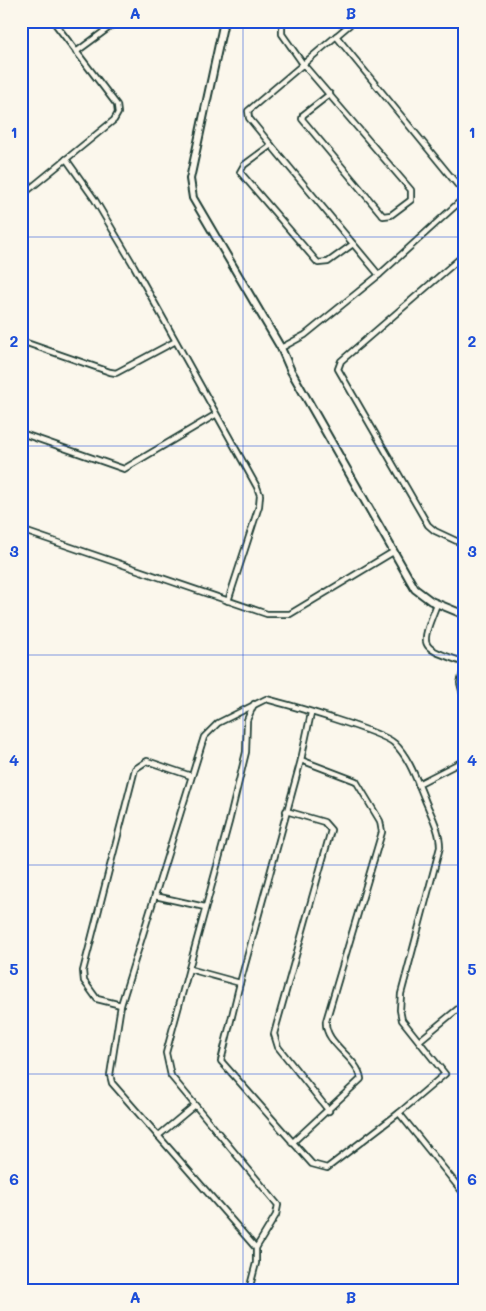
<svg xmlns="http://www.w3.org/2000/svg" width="486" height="1311" font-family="Mali,sans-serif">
<rect width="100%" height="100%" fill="#fbf7ec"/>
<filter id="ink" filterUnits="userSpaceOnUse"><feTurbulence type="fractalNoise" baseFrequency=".02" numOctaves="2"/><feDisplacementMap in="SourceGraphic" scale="10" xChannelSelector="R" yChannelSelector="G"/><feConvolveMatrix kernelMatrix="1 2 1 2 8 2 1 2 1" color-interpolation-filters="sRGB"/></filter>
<g filter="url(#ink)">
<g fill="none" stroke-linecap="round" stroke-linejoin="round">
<g stroke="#1f3d34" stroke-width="8">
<g id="street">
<polyline points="285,21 282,24 282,34 303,64 411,190 411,200 391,215 383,216 302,119 303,115 330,94"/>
<polyline points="336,36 465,194"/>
<polyline points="76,52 118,21"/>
<polyline points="271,145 244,165 240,172 318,263 328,262 353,244"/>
<polyline points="66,159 95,200 134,266 257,487 260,495 259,506 228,601"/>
<polyline points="21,196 114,120 118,113 117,105 53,21"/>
<polyline points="465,254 341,361 338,369 428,525 435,531 465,545"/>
<polyline points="379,275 465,197"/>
<polyline points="21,341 110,372 116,373 174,342"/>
<polyline points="281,348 305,335 379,275 271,145 249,118 248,111 354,21"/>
<polyline points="21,433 124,469 215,415"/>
<polyline points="21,530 267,614 290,614 393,552"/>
<path d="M437,604C419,650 419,646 465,663"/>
<polyline points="462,614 465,606"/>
<polyline points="465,666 460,683 465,702"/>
<polyline points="418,784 465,760"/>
<polyline points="286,811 324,822 331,830 274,1034 278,1047 329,1111"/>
<polyline points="155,896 205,907"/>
<polyline points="189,969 240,983"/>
<polyline points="121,1005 97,999 84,981 83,971 135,769 147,761 191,776"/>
<polyline points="419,1041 465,1003"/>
<polyline points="399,1113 465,1195"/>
<polyline points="158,1136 194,1106"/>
<path d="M292,1143L361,1079C358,1057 324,1044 326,1021L382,832L380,821L356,781L301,760"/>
<path d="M256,1248L112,1083L110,1075L121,1005L204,737L218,723L266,699C286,704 383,732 394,743C409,757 417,781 425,800C431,815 440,830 440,847L401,994L400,1010L402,1020L445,1074L399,1113L327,1168L312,1164L221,1061L240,983L301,760L311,713"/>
<polyline points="249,1290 256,1263 256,1248 276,1215 278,1205 171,1076 166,1053 229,822 246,752 247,720 254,704"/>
</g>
</g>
<g stroke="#1f3d34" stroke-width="10">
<polyline id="secondary" points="224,21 190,179 193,198 281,348 291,371 415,589 431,601 465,615"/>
</g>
<use href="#street" stroke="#fbf7ec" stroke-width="4.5"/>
<use href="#secondary" stroke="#fbf7ec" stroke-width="6"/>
</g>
</g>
<path fill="none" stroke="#1d4ed8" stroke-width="1" stroke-opacity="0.55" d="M243,21V1290M21,237H465M21,446H465M21,655H465M21,865H465M21,1074H465"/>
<rect width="486" height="1311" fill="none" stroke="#fbf7ec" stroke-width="55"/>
<rect x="28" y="28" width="430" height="1256" fill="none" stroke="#1d4ed8" stroke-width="2"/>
<g font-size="16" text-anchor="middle" font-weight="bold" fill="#1d4ed8">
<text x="135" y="19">A</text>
<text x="351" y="19">B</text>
<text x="14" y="138">1</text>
<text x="472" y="138">1</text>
<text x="14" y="347">2</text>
<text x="472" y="347">2</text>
<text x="14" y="557">3</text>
<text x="472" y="557">3</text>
<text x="14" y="766">4</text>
<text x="472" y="766">4</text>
<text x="14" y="975">5</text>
<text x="472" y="975">5</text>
<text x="14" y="1185">6</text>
<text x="472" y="1185">6</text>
<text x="135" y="1303">A</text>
<text x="351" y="1303">B</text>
</g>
</svg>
